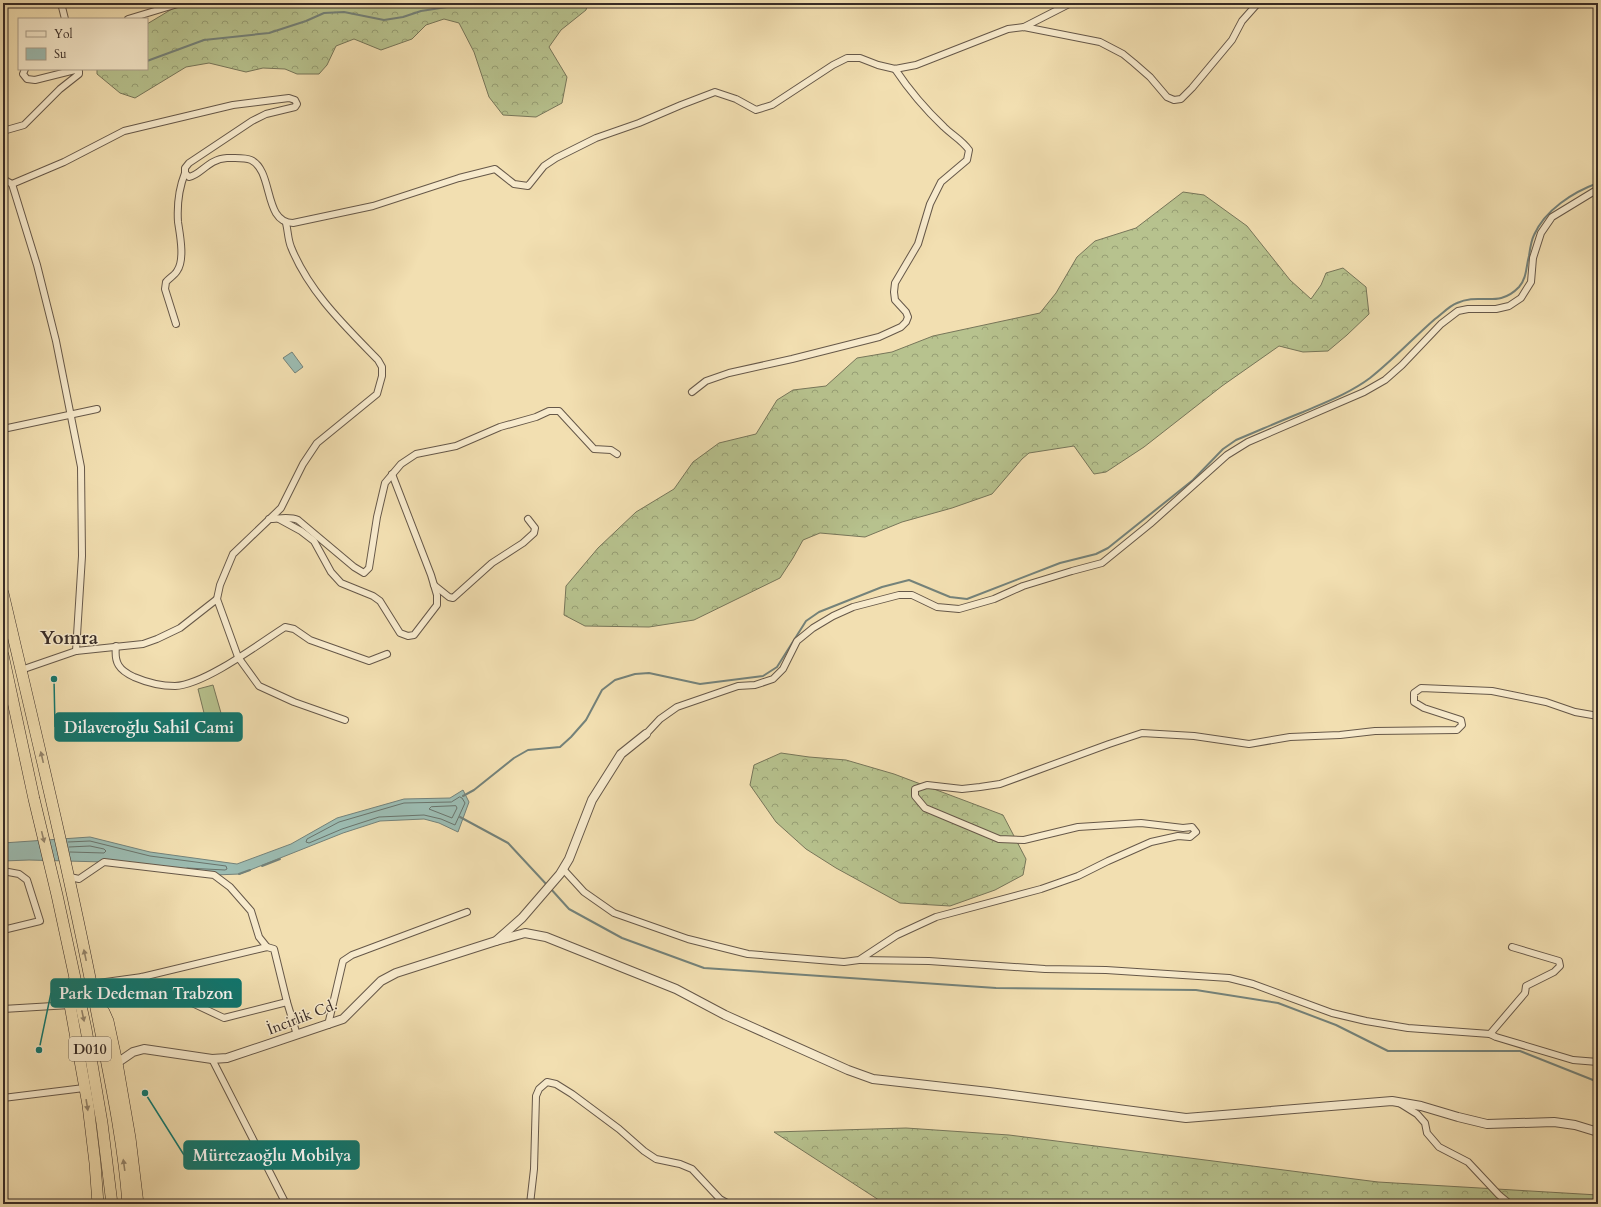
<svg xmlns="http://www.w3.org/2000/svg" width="1601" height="1207" font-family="Cardo,serif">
<defs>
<pattern id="forest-crowns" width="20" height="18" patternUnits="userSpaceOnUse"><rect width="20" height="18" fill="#b7c28e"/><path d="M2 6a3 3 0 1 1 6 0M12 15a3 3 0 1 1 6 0" fill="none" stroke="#969e74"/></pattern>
</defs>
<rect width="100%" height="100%" fill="#f2dfb1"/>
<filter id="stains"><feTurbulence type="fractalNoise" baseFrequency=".005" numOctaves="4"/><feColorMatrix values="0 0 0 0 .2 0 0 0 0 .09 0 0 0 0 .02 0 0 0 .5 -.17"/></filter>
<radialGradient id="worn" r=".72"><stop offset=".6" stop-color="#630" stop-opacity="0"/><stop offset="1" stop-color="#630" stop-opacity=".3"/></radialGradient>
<polygon fill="#b7c28e" stroke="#77765a" points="213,685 221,713 205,717 198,689"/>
<g fill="url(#forest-crowns)" stroke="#77765a">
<polygon points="182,3 588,3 586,10 561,30 549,47 567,77 562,103 536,117 503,115 489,97 474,52 459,23 444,19 426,25 412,39 381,50 354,39 336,46 327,65 319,74 297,74 285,69 263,68 246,72 209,63 186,67 135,98 120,93 97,74 97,69 147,69 147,24"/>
<polygon points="1183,192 1204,195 1247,226 1290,280 1311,299 1321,285 1326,273 1343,268 1366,287 1369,314 1347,335 1328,351 1303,352 1279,346 1222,386 1144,447 1106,472 1094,474 1074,446 1029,453 1022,459 992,494 952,508 902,522 865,537 820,533 803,540 793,558 780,578 694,620 649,627 585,626 564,615 566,586 598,548 636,512 674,489 693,462 719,443 756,434 777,400 793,390 826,386 857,358 892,352 933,336 1040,313 1056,293 1077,257 1095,241 1136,228"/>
<polygon points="781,753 809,757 846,760 894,774 1003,815 1026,859 1023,875 995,890 950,906 900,903 836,868 806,849 776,822 750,785 754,765"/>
<polygon points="906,1128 1009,1135 1378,1182 1598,1195 1598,1204 885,1204 774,1132"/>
</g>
<g fill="#9cbcb2" stroke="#74827a">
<polygon points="292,352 303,367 295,373 283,358"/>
<polygon points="463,790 469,802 458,832 439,823 424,819 380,821 343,833 240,874 214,875 104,862 29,860 3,861 3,843 90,837 150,852 237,864 291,844 337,818 404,799 450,798"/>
</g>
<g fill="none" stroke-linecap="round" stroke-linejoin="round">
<g stroke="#6a746c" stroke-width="1">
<polygon points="460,797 462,798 465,803 455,825 441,819 424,815 379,817 342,829 309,843 306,842 307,839 339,822 404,803 451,802"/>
<polygon points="456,806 457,808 452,818 429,809 431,807"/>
<polyline points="68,842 90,841 150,856 226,866 227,869 225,870 187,868"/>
<polyline points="69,847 90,846 104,849 106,851 104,853 70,852"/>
</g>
<g stroke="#74827a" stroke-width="2">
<polyline points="147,61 204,40 269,33 306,21 324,13 344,12 384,20 403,17 421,11 473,3"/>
<path d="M463,796L474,790L514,758L528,750L560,747L571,737L586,720L602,690L615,680L635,674L649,673L700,684L763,676L777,667L806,621L819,612L882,587L909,580L950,597L967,599L1060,563L1096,554L1108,548L1193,480L1223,449L1236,440C1258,431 1280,421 1303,412C1326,402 1350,393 1370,378C1393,360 1413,338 1435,319C1442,314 1449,306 1457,303C1480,292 1498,309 1519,287C1527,278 1526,266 1529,256C1530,249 1531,241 1534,235C1545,210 1573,192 1598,183"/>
<polyline points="460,817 508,843 547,885"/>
<polyline points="262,866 280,859"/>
<polyline points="239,874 250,870"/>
<polyline points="550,888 569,909 622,938 704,968 996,988 1196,990 1278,1003 1336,1025 1388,1051 1520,1051 1593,1080 1598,1080"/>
</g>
<g stroke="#665849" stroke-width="8">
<g id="minor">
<polyline points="61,3 65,19"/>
<polyline points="128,19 181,3"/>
<polyline points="1024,27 1071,3"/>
<polyline points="3,131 24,125 60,89 79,74 79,71 75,70 35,80 27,79 23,74 25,69"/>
<polyline points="3,179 12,184 37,265 56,341 81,467 82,556 76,651"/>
<path d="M12,184L64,162L124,131L233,105L289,98L295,100L297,104L295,107L266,114L252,121L189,163L185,168V173L189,177C201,175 208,159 227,158C234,158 245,157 251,160C274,171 263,223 293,223L373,206L459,178L495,169L514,184L528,186L544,166L556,158L596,138L639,123L681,105L715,92L736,99L756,110L772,105L833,65L847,58H860L878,65L895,69L916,65L1008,29L1024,27L1100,42L1123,54L1134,63L1150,77L1167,97L1174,100L1181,99L1192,88L1232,40L1242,21L1258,3"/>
<path d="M176,324L165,289L166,282C169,278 175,275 177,271C185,260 180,235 178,222C177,206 179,188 185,173"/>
<path d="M692,392L706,381L729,373L792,359L879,337L901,327L906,322L908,317L906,312L895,300L894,292L895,283L918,244L930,204L941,182L967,160L969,150C962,140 952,135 944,127C925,109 909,90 895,69"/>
<polyline points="3,429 97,409"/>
<path d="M269,519C279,519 289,516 298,520L354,567L364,573L369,568L377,517L385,483L401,464L416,454L456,446L500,427L536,417L549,411H559L594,449L611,450L617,454"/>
<polyline points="279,519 301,531 314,541 331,572 341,583 373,596 380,601 400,633 408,636 414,635 437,605 437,595 431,575 392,474"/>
<polyline points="434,585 449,597 453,598 492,563 523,543 534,533 535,528 528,519"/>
<path d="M217,599L220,585L233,554L281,508L303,464L317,443L377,394L382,376V367L378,360C345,326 309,292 291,247C288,240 288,231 286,223"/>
<path d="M116,646C114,663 119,670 134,677C148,683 160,686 175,686C204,685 259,644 285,627L294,629L310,640L369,661L387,654"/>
<polyline points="21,670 76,651 143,644 157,639 180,628 217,599 238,657 259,686 294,702 345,720"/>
<polyline points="646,734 660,719 677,707 738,686 755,685 773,679 783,669 797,641 813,628 833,616 853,607 899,595 912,595 937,607 959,609 994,599 1023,586 1072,571 1102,563 1150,524 1227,455 1248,442 1364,392 1385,380 1402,365 1441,324 1458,311 1468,309 1496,309 1509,306 1521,298 1531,282 1533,258 1541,233 1552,217 1598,189"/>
<polyline points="563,869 584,892 614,913 688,939 748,954 844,962 859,960 897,935 936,917 1041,889 1078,876 1108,861 1151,842 1178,836 1190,837 1196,832 1192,827 1183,828 1141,823 1078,827 1024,840 999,839 925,808 915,796 915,789 927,785 962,789 980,787 1000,784 1109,744 1142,733 1194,736 1249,744 1290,737 1340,735 1375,731 1457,730 1462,725 1461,720 1424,708 1414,702 1414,693 1421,688 1492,691 1546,702 1575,712 1598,716"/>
<polyline points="3,871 19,874 27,880 40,921 3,930"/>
<polyline points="69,875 70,877 79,879 104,862 214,875 230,887 251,911 259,937 267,947"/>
<polyline points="860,960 929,961 1045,969 1106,970 1229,978 1253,984 1332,1013 1366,1021 1408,1028 1490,1034 1496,1037 1573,1060 1598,1062"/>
<polyline points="142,977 154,985 224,1018 287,1002"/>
<polyline points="91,984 142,977 267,947 274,949 287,1002 297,1035"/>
<polyline points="3,1009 70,1005"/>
<polyline points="328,1025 343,961 352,955 467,912"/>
<polyline points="1490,1034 1525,993 1526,986 1554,972 1560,966 1559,961 1512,947"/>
<polyline points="212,1059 286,1204"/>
<polyline points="3,1098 84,1088"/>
<polyline points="1401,1104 1417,1114 1425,1123 1427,1133 1439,1147 1468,1162 1499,1195 1510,1204"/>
<polyline points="530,1204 534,1169 536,1096 539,1089 547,1082 556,1084 572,1094 619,1129 644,1151 656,1159 680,1164 692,1169 720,1199 729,1204"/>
</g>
</g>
<g stroke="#665849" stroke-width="10">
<g id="tertiary">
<polyline points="496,941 525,933 546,937 676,989 725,1015 848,1070 873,1079 989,1092 1186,1118 1392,1101 1421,1106 1458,1117 1487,1124 1554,1122 1575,1125 1598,1132"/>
<polyline points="117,1063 133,1052 144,1049 212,1059 227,1058 343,1019 381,981 396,973 496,941 522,918 560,874 569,859 592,800 621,754 646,734"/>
</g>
</g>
<g stroke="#372b26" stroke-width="12">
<g id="trunk">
<path d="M3,593C35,730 68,866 95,1003C108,1070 123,1136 128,1204"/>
<polyline points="3,655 34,799 57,895 86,1029 102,1123 112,1204"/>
<polyline points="73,982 70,1005 88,1105 95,1163 98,1204"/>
<polyline points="96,1006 104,1012 108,1021 117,1063 130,1138 138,1204"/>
</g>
</g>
<use href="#minor" stroke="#f7eacc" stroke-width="6"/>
<use href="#tertiary" stroke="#f7eacc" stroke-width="8"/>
<use href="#trunk" stroke="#f2dfb1" stroke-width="11"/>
</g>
<defs><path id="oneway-solid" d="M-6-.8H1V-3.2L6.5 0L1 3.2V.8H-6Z"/></defs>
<g fill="#94856c">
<use href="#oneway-solid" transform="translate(42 757) rotate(-103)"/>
<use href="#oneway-solid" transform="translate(43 837) rotate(76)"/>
<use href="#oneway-solid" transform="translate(85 955) rotate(-102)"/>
<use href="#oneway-solid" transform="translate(83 1016) rotate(78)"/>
<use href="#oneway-solid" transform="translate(87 1105) rotate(81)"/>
<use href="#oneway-solid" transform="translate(124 1165) rotate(-98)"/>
</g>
<g text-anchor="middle" stroke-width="3" stroke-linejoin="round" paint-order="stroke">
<rect fill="#f7eacc" stroke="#716458" stroke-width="1" x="69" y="1037" width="42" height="24" rx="3"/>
<g font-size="14" font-weight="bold" fill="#372b26">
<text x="90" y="1054">D010</text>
</g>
<g font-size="15" fill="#372b26" stroke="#f7eacc">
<text transform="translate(302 1017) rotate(-21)" y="5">İncirlik Cd.</text>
</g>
<g font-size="19" font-weight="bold" fill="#372b26" stroke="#f7eacc">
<text x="69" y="644">Yomra</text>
</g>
</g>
<path fill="none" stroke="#0f766e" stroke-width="1.5" d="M54 679L55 727M39 1050L51 993M145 1093L184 1155"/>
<g fill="#0f766e" stroke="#f7eacc" stroke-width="1.5">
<circle cx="54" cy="679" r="4"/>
<circle cx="39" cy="1050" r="4"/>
<circle cx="145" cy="1093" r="4"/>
</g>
<g fill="#0f766e" stroke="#0f766e" stroke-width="1.5">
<rect x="55" y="713" width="187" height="28" rx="4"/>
<rect x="51" y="979" width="190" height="28" rx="4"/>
<rect x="184" y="1141" width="175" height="28" rx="4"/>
</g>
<g font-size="16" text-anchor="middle" font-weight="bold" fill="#fff">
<text x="149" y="733">Dilaveroğlu Sahil Cami</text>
<text x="146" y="999">Park Dedeman Trabzon</text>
<text x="272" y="1161">Mürtezaoğlu Mobilya</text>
</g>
<rect width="1601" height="1207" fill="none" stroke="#f2dfb1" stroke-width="16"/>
<rect x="4" y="4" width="1593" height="1199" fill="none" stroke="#372b26" stroke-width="2"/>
<rect x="8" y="8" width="1585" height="1191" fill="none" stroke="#372b26"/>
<rect x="18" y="18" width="130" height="52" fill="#f7eacc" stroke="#aa9e8a"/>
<rect x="26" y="31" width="20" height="6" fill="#f7eacc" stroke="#aa9e8a"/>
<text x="54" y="38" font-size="12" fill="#372b26">Yol</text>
<rect x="26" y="48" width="20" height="12" fill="#9cbcb2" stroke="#aa9e8a"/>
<text x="54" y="58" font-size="12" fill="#372b26">Su</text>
<rect width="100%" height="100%" filter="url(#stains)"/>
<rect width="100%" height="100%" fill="url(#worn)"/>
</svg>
